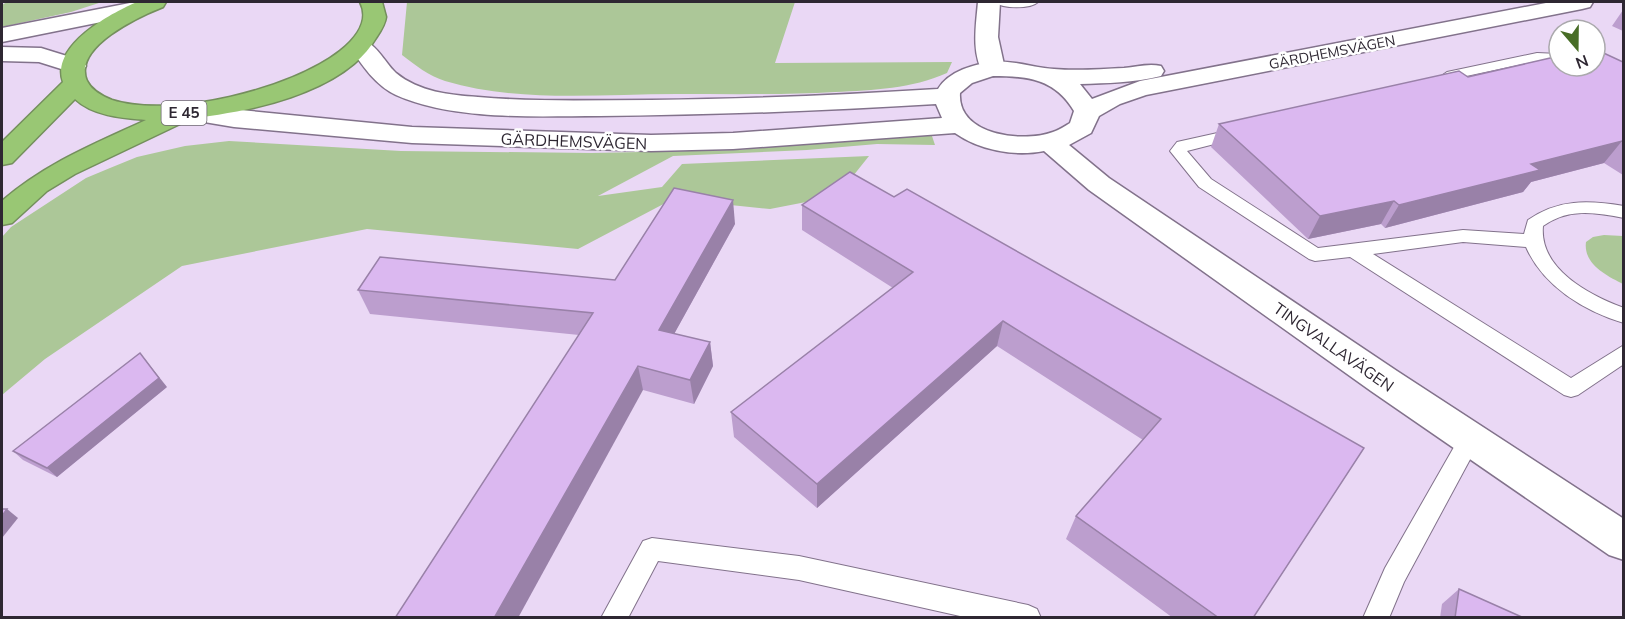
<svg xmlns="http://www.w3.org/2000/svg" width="1625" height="619" font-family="Mulish,sans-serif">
<rect width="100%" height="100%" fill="#ead8f5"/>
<g fill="#acc798">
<polygon points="7,2 102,2 71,12 2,27 2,5"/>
<path d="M407,2H795L775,63L952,62L947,73C911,89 874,90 835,92C782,95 729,94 676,94C600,94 519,103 445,81C429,76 415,65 402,55Z"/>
<polygon points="931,133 935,145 877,144 807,150 673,156 598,196 662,187 682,164 869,156 837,196 770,209 673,199 578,249 367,229 182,266 45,359 2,395 2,237 11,227 86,178 110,168 137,157 185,146 229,141 401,151 592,153 737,150"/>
<path d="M1604,235L1623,236V284C1607,276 1583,264 1586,242L1593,237Z"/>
</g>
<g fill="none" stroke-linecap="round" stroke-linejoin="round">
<g stroke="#82728b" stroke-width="2">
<g id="lane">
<path d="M995,2H1038C1031,9 1002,9 995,2Z"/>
<polygon points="1537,53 1559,54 1559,62 1537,61 1457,78 1440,86 1433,82 1447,72"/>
<path d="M1240,128L1248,133L1246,136L1187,151L1211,179L1318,248L1463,230L1524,234L1528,220C1558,199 1588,200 1624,206V218C1594,212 1568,208 1543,226C1539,269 1589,295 1624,308V323C1584,311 1543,286 1526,247L1463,242L1373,254L1571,378L1624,345V364L1578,395L1571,397L1564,395L1350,257L1315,261L1309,259L1199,187L1170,151L1177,142Z"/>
<polygon points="1470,430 1478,433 1481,439 1404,582 1389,618 1363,618 1385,568 1462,433"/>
<polygon points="652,538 799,556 1028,605 1037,609 1041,618 969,618 799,580 658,561 628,618 601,618 643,541"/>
</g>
</g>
<g stroke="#82728b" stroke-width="3">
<path id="street" d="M978,2H1000L998,37L1005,69L1002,74L993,76L984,74C971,54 976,25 978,2Z"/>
</g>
<g stroke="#82728b" stroke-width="3">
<g id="secondary">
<polygon points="135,2 149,2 152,7 149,12 141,14 2,42 2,28"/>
<path d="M1551,2H1593L1590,7L1582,9L1146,95L1120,104L1099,116L1091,133L1069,145L1109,178L1397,371L1624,519V560L1609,555L1371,391L1089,190L1044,151C1014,157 979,150 955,133L733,149L651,151L412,143L234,127L180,118L176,113L180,108L189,105L412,127L651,135L733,133L942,118L936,104C823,111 711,115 599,116C536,116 454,121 396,95C375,85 362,65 349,46L353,41C374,36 382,60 396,73C419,92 450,95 478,97C535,102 593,100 651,100C747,99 842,95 938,89C949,71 974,64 994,62C1015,60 1034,68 1054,69C1077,71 1101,69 1124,68C1137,67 1148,63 1161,66L1164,71L1161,76C1134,83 1107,83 1080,84L1092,99L1140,81ZM993,76C1028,76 1055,79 1074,111L1070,123C1065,126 1059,130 1053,132C1024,143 957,136 960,93L972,83Z"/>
<polygon points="2,47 41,48 83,61 86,66 83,71 74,73 39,62 2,61"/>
</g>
</g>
<g stroke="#748f5d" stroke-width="3">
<path id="highway" d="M137,2H166L163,7C140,16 72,47 87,81C92,91 102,96 112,100C171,119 292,89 340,51C355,39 370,21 360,2H382L386,17C385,25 380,32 376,38C344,94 244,113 185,119L182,123L75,174L47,191L12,223L2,225V201C46,163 94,144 146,120C122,118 93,116 75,99L12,163L2,165V142L63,82C50,46 111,13 137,2Z"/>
</g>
<use href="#lane" fill="#fff" fill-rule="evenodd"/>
<use href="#street" fill="#fff" fill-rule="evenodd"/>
<use href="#secondary" fill="#fff" fill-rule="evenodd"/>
<use href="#highway" fill="#99c774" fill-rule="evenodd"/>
</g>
<g fill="#bc9ece">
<polygon points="1623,10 1623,31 1612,26"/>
<polygon points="1623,62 1623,175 1604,163 1531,182 1523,192 1385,228 1381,224 1308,239 1211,147 1219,124 1468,77"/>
<polygon points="894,197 1364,448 1253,618 1173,618 1066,539 1076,516 1143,440 997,346 817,508 734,437 731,412 893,288 802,230 802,205"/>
<polygon points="735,224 674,334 710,342 713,366 694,404 643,390 579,335 370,314 358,290 615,280"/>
<polygon points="167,387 57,477 23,460 13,451"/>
<polygon points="1459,589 1524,618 1440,618 1442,604"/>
</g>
<g fill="#9981a8">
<polygon points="1622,141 1604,163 1531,182 1523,192 1385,228 1399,205 1531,164"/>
<polygon points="733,200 735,224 663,354 659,330"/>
<polygon points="1394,201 1381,224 1308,239 1320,216"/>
<polygon points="1003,321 997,346 817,508 817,484"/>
<polygon points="710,342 713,366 694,404 690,380"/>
<polygon points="140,353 167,387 57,477 47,468"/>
<polygon points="638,366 643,390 518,618 494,618"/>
<polygon points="7,509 18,518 2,538 2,516"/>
</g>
<g fill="#dbb8f0" stroke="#9981a8" stroke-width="1.5">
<polygon points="1595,49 1623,62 1623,142 1622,141 1531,164 1540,170 1399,205 1394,201 1320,216 1219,124 1459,71 1468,77 1559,56 1559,66 1595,66"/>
<polygon points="850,172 894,197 907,189 1364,448 1253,618 1219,618 1076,516 1161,419 1003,321 817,484 731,412 913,272 802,205"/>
<polygon points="674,188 733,200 659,330 710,342 690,380 638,366 494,618 395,618 593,313 358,290 380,257 615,280"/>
<polygon points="140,353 159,378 47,468 13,451"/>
<polygon points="2,509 7,509 2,516"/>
<polygon points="1459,589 1524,618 1455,618"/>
</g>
<g text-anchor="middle" stroke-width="5" stroke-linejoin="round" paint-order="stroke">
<g font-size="14" fill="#2e2732" stroke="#fff">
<text transform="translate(1332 52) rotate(-11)" y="5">GÄRDHEMSVÄGEN</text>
</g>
<rect fill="#fff" stroke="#6d6870" stroke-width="1.5" x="161.5" y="101" width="45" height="24" rx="4.5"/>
<g font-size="15" font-weight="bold" fill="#2e2732">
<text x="184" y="118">E 45</text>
</g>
<g font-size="16" fill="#2e2732" stroke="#fff">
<text transform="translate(574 141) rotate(2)" y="6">GÄRDHEMSVÄGEN</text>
<text transform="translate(1334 347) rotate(35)" y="6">TINGVALLAVÄGEN</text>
</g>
</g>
<rect width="1625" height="619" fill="none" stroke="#2e2732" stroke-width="6"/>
<g transform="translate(1577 48) rotate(160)"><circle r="28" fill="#ffffff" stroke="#aba9ad" stroke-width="1.5"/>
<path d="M0-4.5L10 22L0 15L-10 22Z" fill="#486d26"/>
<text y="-9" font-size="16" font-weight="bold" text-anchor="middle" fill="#2e2732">N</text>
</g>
</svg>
